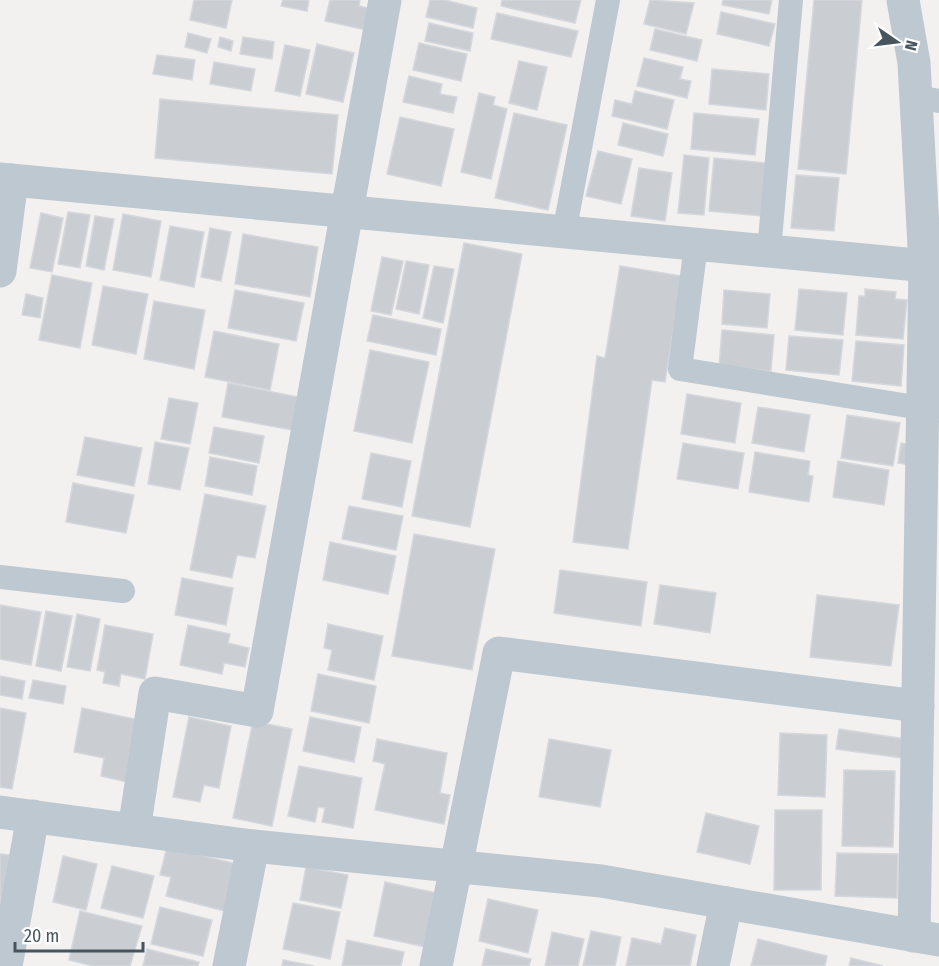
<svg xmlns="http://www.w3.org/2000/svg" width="939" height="966" font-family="'Fira Sans Condensed',sans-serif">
<rect width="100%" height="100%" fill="#f3f0f0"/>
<g fill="#caced3" stroke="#d4d7dc" stroke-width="1.5">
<polygon points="194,0 232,0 226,28 190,20"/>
<polygon points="283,0 309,0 307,11 281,6"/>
<polygon points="330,0 360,0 359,6 373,9 367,30 325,21"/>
<polygon points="430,0 445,0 477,8 473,28 426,17"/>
<polygon points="502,0 581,0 575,23 501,6"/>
<polygon points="650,0 694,3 686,34 644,24"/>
<polygon points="723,0 772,0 769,14 722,5"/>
<polygon points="814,0 862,0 846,174 798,169"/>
<polygon points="721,12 775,24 769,46 717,34"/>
<polygon points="497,13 578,31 571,57 491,39"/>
<polygon points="429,23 473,33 470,51 425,41"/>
<polygon points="655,29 702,40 697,61 650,50"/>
<polygon points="188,33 211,39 207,53 185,47"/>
<polygon points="220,37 233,41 231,51 218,47"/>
<polygon points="243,37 274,42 272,59 240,54"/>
<polygon points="419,43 467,54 461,81 413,70"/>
<polygon points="317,44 354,53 343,102 306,94"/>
<polygon points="285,45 310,50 300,96 275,91"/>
<polygon points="157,55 195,60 192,80 153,74"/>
<polygon points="644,58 683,67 680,79 691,81 687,98 637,86"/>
<polygon points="519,61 547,67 537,110 509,103"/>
<polygon points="214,62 255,69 251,91 210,84"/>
<polygon points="712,69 769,74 766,110 709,104"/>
<polygon points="409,76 442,84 440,94 457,97 453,113 403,102"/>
<polygon points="635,91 674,100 667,129 612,116 615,100 632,104"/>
<polygon points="479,93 495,97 493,105 507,109 491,179 461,172"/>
<polygon points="160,99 338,115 332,174 155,158"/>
<polygon points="514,113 567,125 548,210 495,198"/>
<polygon points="694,113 759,119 755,155 691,149"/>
<polygon points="400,117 454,129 441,186 387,174"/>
<polygon points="623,123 668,134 663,156 618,145"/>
<polygon points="598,151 632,159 621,204 586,196"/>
<polygon points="684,155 709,158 704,215 678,213"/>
<polygon points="714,158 766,163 762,216 709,211"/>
<polygon points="639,168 672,173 665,221 631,216"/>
<polygon points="796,175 839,178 834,231 791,228"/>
<polygon points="68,212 90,215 80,268 58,264"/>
<polygon points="41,213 63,218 52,272 30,268"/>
<polygon points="123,214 161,221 151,277 113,270"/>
<polygon points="95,216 114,219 104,270 86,266"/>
<polygon points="170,226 204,232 194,287 160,280"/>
<polygon points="210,228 231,232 221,281 201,277"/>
<polygon points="243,234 318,247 310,297 235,284"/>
<polygon points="464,243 522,254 470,527 412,516"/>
<polygon points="382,257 403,261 391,315 371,311"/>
<polygon points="406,261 429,265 419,314 396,309"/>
<polygon points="434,266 454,269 443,323 423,318"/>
<polygon points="620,266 682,276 665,382 652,380 628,549 573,542 597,356 605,358"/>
<polygon points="52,275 92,283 80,348 39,340"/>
<polygon points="103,286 148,294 136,354 92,345"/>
<polygon points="799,289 847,293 843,335 795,330"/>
<polygon points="865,289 896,292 895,299 907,300 903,339 856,335 859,296 865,296"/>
<polygon points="235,290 304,303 296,341 228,328"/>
<polygon points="724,290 770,294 767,328 722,324"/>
<polygon points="26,294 43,298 40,318 22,315"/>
<polygon points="154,301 205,310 194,369 144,359"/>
<polygon points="373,315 441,329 436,355 367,341"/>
<polygon points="722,330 774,335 771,371 719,366"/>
<polygon points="214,331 279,344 270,390 205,377"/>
<polygon points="789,336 843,340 839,375 786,370"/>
<polygon points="856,341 904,345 901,386 852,381"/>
<polygon points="370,350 429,362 412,443 354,431"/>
<polygon points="228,383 298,397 292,430 222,417"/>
<polygon points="687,394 741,403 735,443 681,434"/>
<polygon points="169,398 198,403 190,444 161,439"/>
<polygon points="758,407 810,415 804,452 752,443"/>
<polygon points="847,415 900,423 893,466 841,458"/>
<polygon points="214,427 264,436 259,463 209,453"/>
<polygon points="85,437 142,448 134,486 77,475"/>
<polygon points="155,442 189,448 180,490 148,484"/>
<polygon points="683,443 744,453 738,489 677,479"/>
<polygon points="901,443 914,445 910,465 898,463"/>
<polygon points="755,452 810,461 808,475 813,476 809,502 749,492"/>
<polygon points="371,453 411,461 402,507 362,499"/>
<polygon points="210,457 257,466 252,495 205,486"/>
<polygon points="838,461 889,470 884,505 833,497"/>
<polygon points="73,483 134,495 126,533 66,522"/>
<polygon points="205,494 266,506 255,558 237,555 232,578 190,570"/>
<polygon points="349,506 403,516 396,550 342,539"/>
<polygon points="414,534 495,549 472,670 392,656"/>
<polygon points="330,542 396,556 388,594 323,580"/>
<polygon points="560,570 647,582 641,626 554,613"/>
<polygon points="182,578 233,588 226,625 175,615"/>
<polygon points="660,585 716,593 710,633 654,624"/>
<polygon points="817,595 899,605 891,666 810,657"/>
<polygon points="0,605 41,612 31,665 0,659"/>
<polygon points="46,611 72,616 61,671 36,666"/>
<polygon points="77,614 100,619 90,671 67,667"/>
<polygon points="328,624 383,636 374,680 328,670 332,650 324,648"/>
<polygon points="105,625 153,634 145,679 121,674 119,686 103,683 105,672 97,670"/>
<polygon points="188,625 230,634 228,643 249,648 245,667 224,663 222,674 180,665"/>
<polygon points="318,674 376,686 369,723 311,711"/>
<polygon points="0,676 25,681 22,699 0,695"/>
<polygon points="33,680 66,686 63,704 29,698"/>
<polygon points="0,708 26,713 12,789 0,787"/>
<polygon points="82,708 139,720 127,782 101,776 104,758 74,752"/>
<polygon points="189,717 231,726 219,788 204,785 200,802 173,797"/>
<polygon points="310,717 361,727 354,762 303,751"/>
<polygon points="253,721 292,729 272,826 233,818"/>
<polygon points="839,729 905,739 902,758 836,749"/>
<polygon points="780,733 827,735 825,797 778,795"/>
<polygon points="377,739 447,753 440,793 450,795 444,824 375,810 385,764 373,761"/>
<polygon points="549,739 611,750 600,807 539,797"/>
<polygon points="299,766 362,778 353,828 322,822 325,808 318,807 315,822 288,816"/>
<polygon points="844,770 895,771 893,847 842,846"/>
<polygon points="775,810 822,810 821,890 774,890"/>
<polygon points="706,813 759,826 750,864 697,852"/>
<polygon points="167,847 237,864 225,911 166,896 171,877 160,875"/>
<polygon points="837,853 898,854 897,898 835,896"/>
<polygon points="0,854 10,855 0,913"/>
<polygon points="63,856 97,864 86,910 53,902"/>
<polygon points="112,866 154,876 143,918 101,908"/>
<polygon points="306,867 348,875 341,908 300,900"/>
<polygon points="385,882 437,893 426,947 374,936"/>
<polygon points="488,899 538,910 528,953 479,941"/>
<polygon points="293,903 340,912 330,959 283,949"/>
<polygon points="160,907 212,920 203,956 151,944"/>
<polygon points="80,911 142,926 130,966 93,966 69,960"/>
<polygon points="665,928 696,935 690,966 626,966 632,938 661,944"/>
<polygon points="591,931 621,937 615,966 583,966"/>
<polygon points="552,932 584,939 578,966 545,966"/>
<polygon points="758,939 827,956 825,966 751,966"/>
<polygon points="347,940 404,952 401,966 342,966"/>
<polygon points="147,949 199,962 198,966 143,966"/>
<polygon points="486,949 531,959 529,966 482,966"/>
<polygon points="851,958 883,966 849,966"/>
<polygon points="283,960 314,966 282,966"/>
</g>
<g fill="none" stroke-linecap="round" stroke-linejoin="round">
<g stroke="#bdc8d0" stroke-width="24">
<polyline points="916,97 939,101"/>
<polyline points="564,233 608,0"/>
<polyline points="696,245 680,369 939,411"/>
<polyline points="769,251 791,0"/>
<polyline points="0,577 123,591"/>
</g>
<g stroke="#bdc8d0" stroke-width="33">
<polyline points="903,0 914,63 925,265 914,936"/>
<polyline points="0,179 939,267"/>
<polyline points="0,271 12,180"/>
<polyline points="0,812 253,846 601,881 939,940"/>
<polyline points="134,830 155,693 257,711 385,0"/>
<polyline points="6,966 33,816"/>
<polyline points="229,966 253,846"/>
<polyline points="436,966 499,653 918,706"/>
<polyline points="713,966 726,903"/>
</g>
</g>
<g transform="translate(897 42) rotate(104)" stroke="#ffffff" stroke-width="4.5" paint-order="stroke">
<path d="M0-4.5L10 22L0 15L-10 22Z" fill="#47555f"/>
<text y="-9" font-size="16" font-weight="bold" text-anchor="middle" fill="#47555f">N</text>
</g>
<path d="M15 942v9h128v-9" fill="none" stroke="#47555f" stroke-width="3"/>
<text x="24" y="942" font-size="18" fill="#47555f" stroke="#ffffff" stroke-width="4.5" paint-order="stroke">20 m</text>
</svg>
